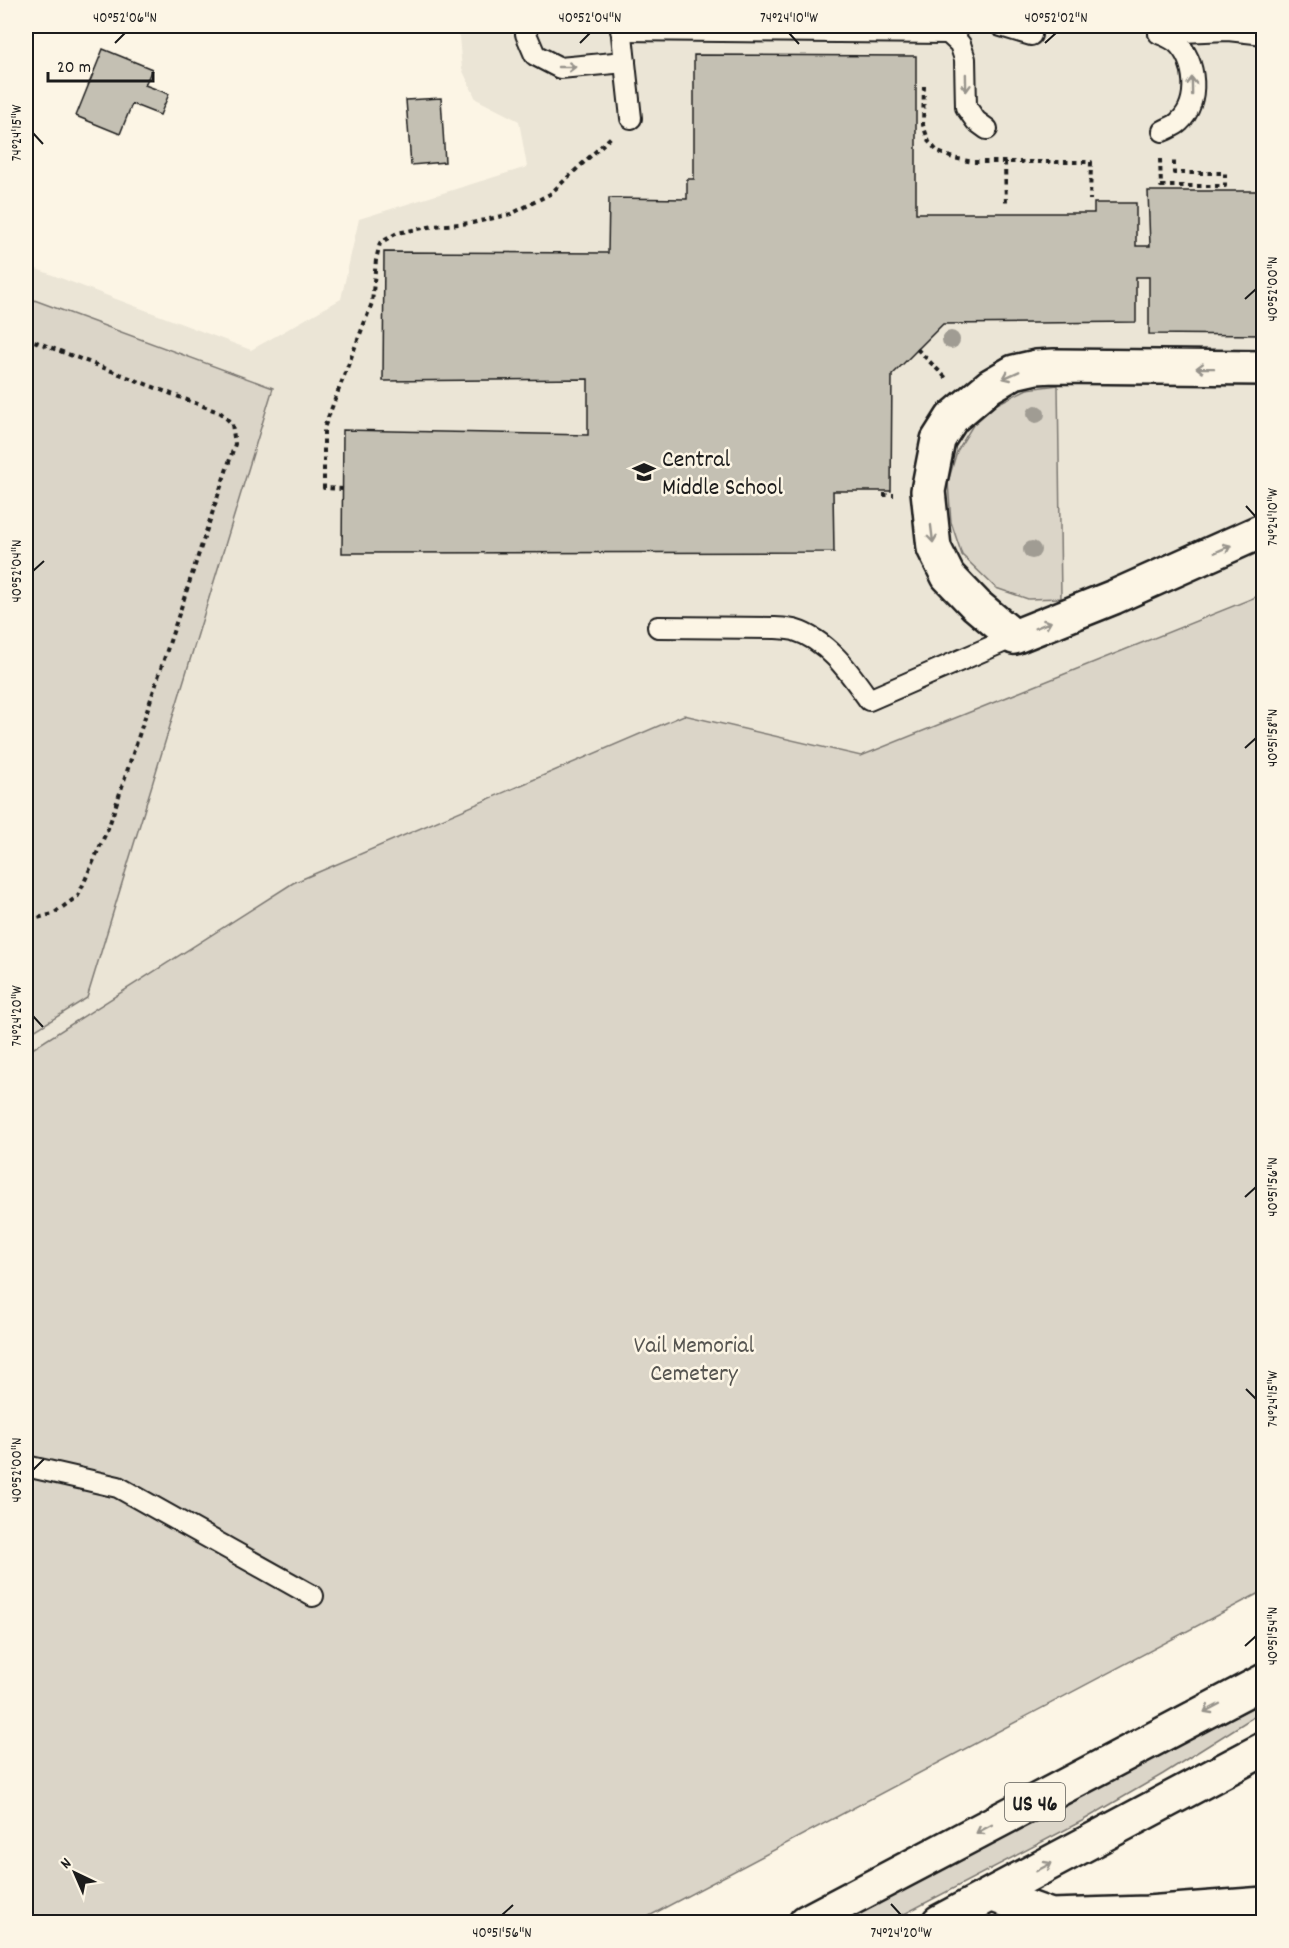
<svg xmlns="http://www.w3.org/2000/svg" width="1289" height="1948" font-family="Dekko,sans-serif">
<rect width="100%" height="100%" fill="#fcf5e5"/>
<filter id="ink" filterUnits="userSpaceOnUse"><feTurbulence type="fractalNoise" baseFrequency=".0167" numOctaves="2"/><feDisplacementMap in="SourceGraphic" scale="12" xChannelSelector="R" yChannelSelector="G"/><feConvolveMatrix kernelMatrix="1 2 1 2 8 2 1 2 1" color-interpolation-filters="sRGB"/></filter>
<g filter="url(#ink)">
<polygon fill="#ebe5d6" points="458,26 1263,26 1263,594 861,757 684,715 293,883 26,1053 26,265 251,350 341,299 359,219 527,167 519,121 476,99 462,69"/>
<g fill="#dbd5c8" stroke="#7c7872" stroke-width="1.5">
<polygon points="26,297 273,388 87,998 26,1036"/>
<polygon points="1058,385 1061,598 1028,599 996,588 962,555 951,522 948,482 957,451 973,425 997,404 1027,389"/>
<polygon points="1263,594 1263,1591 638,1922 26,1922 26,1053 293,883 684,715 861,756"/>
<polygon points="1263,1702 1263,1711 1163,1774 1082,1821 889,1922 835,1922"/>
</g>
<g fill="#c4c0b3" stroke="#1c1c1c" stroke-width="1.5">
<polygon points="103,49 152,69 145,85 169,94 160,115 132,104 120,134 76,116"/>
<polygon points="694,55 916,56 916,213 1094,213 1094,203 1136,203 1136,246 1150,246 1148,191 1264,191 1264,335 1149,334 1149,277 1136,277 1136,322 943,324 892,375 891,491 833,491 834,552 342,553 343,430 588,435 588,379 383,381 384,252 608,253 609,198 687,199 687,179 694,179"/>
<polygon points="441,98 445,162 411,165 406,100"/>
</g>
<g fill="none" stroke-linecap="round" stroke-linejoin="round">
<g stroke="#1c1c1c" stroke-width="24">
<g id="service">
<polyline points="621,26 631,118"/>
<polyline points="1001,26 1031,35"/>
<polyline points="621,30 948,33 959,26"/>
<polyline points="948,33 960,44 965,59 966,107 976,121 987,129"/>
<path d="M1159,33C1165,36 1171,38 1176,42C1197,60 1200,103 1179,122C1175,126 1168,128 1163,131"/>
<polyline points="1159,33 1228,30 1264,34"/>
<polyline points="526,34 535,55 560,68 625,62"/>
<path d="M658,627L775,628C781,628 788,629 794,630C828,640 850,673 869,700L1014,637"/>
<polyline points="26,1466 118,1487 313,1596"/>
</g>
</g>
<g stroke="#1c1c1c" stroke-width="38">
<g id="minor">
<polyline points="1264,368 1054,366 1036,367 1014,372 990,386 952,418 938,440 928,491 934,548 948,576 976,605 1014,637 1114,597 1264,530"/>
<polyline points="993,1895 1051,1916 1147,1913 1264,1904"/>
</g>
</g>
<g stroke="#1c1c1c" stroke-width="38">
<g id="trunk">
<polyline points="806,1922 1264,1681"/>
<polyline points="939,1922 1264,1749"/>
</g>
</g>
<g stroke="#1c1c1c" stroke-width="4" stroke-dasharray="4.5 4.5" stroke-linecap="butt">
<polyline points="924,86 923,125 929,142 938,152 953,158 973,162 1091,162 1090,200"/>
<polyline points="1160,159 1161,186 1225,186 1225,173 1174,173 1174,159"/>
<polyline points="1005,162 1006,205"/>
<polyline points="26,338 221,413 232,424 235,444 109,826 78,896 53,914 26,921"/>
<polyline points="917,349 946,378"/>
<polyline points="343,489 324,488 324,428 372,303 376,260 380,243 397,233 434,226 472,223 511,214 550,194 611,137"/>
<polyline points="883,495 894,495"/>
</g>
<use href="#service" stroke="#fcf5e5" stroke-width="20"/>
<use href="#minor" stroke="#fcf5e5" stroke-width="33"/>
<use href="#trunk" stroke="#fcf5e5" stroke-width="33"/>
</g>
<g fill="#a09c93">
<circle cx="951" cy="340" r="9"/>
<circle cx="1036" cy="414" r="9"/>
<circle cx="1032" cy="550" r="9"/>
</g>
<defs><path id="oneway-shaft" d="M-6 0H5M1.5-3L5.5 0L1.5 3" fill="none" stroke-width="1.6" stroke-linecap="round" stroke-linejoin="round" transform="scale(1.5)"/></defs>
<g stroke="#97938b">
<use href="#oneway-shaft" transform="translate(567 67)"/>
<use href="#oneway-shaft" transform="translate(966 83) rotate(89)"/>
<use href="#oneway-shaft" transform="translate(1192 86) rotate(-91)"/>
<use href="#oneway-shaft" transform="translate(1205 368) rotate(-179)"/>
<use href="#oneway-shaft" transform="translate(1011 375) rotate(156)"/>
<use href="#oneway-shaft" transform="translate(932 534) rotate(83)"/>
<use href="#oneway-shaft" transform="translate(1223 549) rotate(-24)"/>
<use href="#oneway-shaft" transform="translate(1043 625) rotate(-22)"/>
<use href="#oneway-shaft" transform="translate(1212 1708) rotate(152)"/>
<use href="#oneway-shaft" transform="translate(984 1829) rotate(152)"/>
<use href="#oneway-shaft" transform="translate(1044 1867) rotate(-28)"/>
</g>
</g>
<path fill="none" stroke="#1c1c1c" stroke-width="2" d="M789,33L799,44M115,43L125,33M580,43L590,33M1045,43L1056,33M33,133L43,144M1245,299L1256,289M1246,506L1256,517M33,571L44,561M1245,748L1256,738M33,1016L43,1027M1245,1197L1256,1187M1246,1389L1256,1399M33,1470L44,1459M1245,1646L1256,1636M891,1904L901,1915M502,1915L513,1905"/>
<defs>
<g id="school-bare" transform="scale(1.8)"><path d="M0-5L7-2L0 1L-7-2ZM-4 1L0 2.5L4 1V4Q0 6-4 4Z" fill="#1c1c1c" stroke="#fcf5e5" stroke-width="2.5" paint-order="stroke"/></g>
</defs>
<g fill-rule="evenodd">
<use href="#school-bare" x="644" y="472"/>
</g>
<g text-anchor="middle" stroke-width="5" stroke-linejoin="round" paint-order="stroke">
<rect fill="#fcf5e5" stroke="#5f5d58" stroke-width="1.5" x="1005" y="1783" width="60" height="38" rx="4.5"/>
<g font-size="22" font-weight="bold" fill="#1c1c1c">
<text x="1035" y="1810">US 46</text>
</g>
<g font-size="24" fill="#1c1c1c" stroke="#fcf5e5" text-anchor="start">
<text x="662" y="466">Central<tspan x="662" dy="28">Middle School</tspan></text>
</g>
<g font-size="24" fill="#555450" stroke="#fcf5e5">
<text x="694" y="1352">Vail Memorial<tspan x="694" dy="28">Cemetery</tspan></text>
</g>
</g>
<rect width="1289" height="1948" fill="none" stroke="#fcf5e5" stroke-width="66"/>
<g transform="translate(75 1873) rotate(316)" stroke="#fcf5e5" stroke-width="4.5" paint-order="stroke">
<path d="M0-4.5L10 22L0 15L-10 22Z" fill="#1c1c1c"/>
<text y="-9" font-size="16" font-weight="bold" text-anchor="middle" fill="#1c1c1c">N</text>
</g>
<path d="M48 72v9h105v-9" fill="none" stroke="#1c1c1c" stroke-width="3"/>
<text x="57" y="72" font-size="18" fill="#1c1c1c" stroke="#fcf5e5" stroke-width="4.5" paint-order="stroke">20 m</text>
<rect x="33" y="33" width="1223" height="1882" fill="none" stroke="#1c1c1c" stroke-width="2"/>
<g font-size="15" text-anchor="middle" fill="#1c1c1c">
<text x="125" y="22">40°52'06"N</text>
<text x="590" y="22">40°52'04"N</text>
<text x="789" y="22">74°24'10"W</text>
<text x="1056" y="22">40°52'02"N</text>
<text transform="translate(16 133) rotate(-90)" y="5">74°24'15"W</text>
<text transform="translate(1272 289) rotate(-90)" y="5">40°52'00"N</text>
<text transform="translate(1272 517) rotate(-90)" y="5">74°24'10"W</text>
<text transform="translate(16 571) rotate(-90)" y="5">40°52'04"N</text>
<text transform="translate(1272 738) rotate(-90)" y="5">40°51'58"N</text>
<text transform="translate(16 1016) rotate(-90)" y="5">74°24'20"W</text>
<text transform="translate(1272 1187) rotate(-90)" y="5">40°51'56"N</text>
<text transform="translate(1272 1399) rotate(-90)" y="5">74°24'15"W</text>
<text transform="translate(16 1470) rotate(-90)" y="5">40°52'00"N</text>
<text transform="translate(1272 1636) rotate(-90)" y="5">40°51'54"N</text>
<text x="502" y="1937">40°51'56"N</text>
<text x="901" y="1937">74°24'20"W</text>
</g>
</svg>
